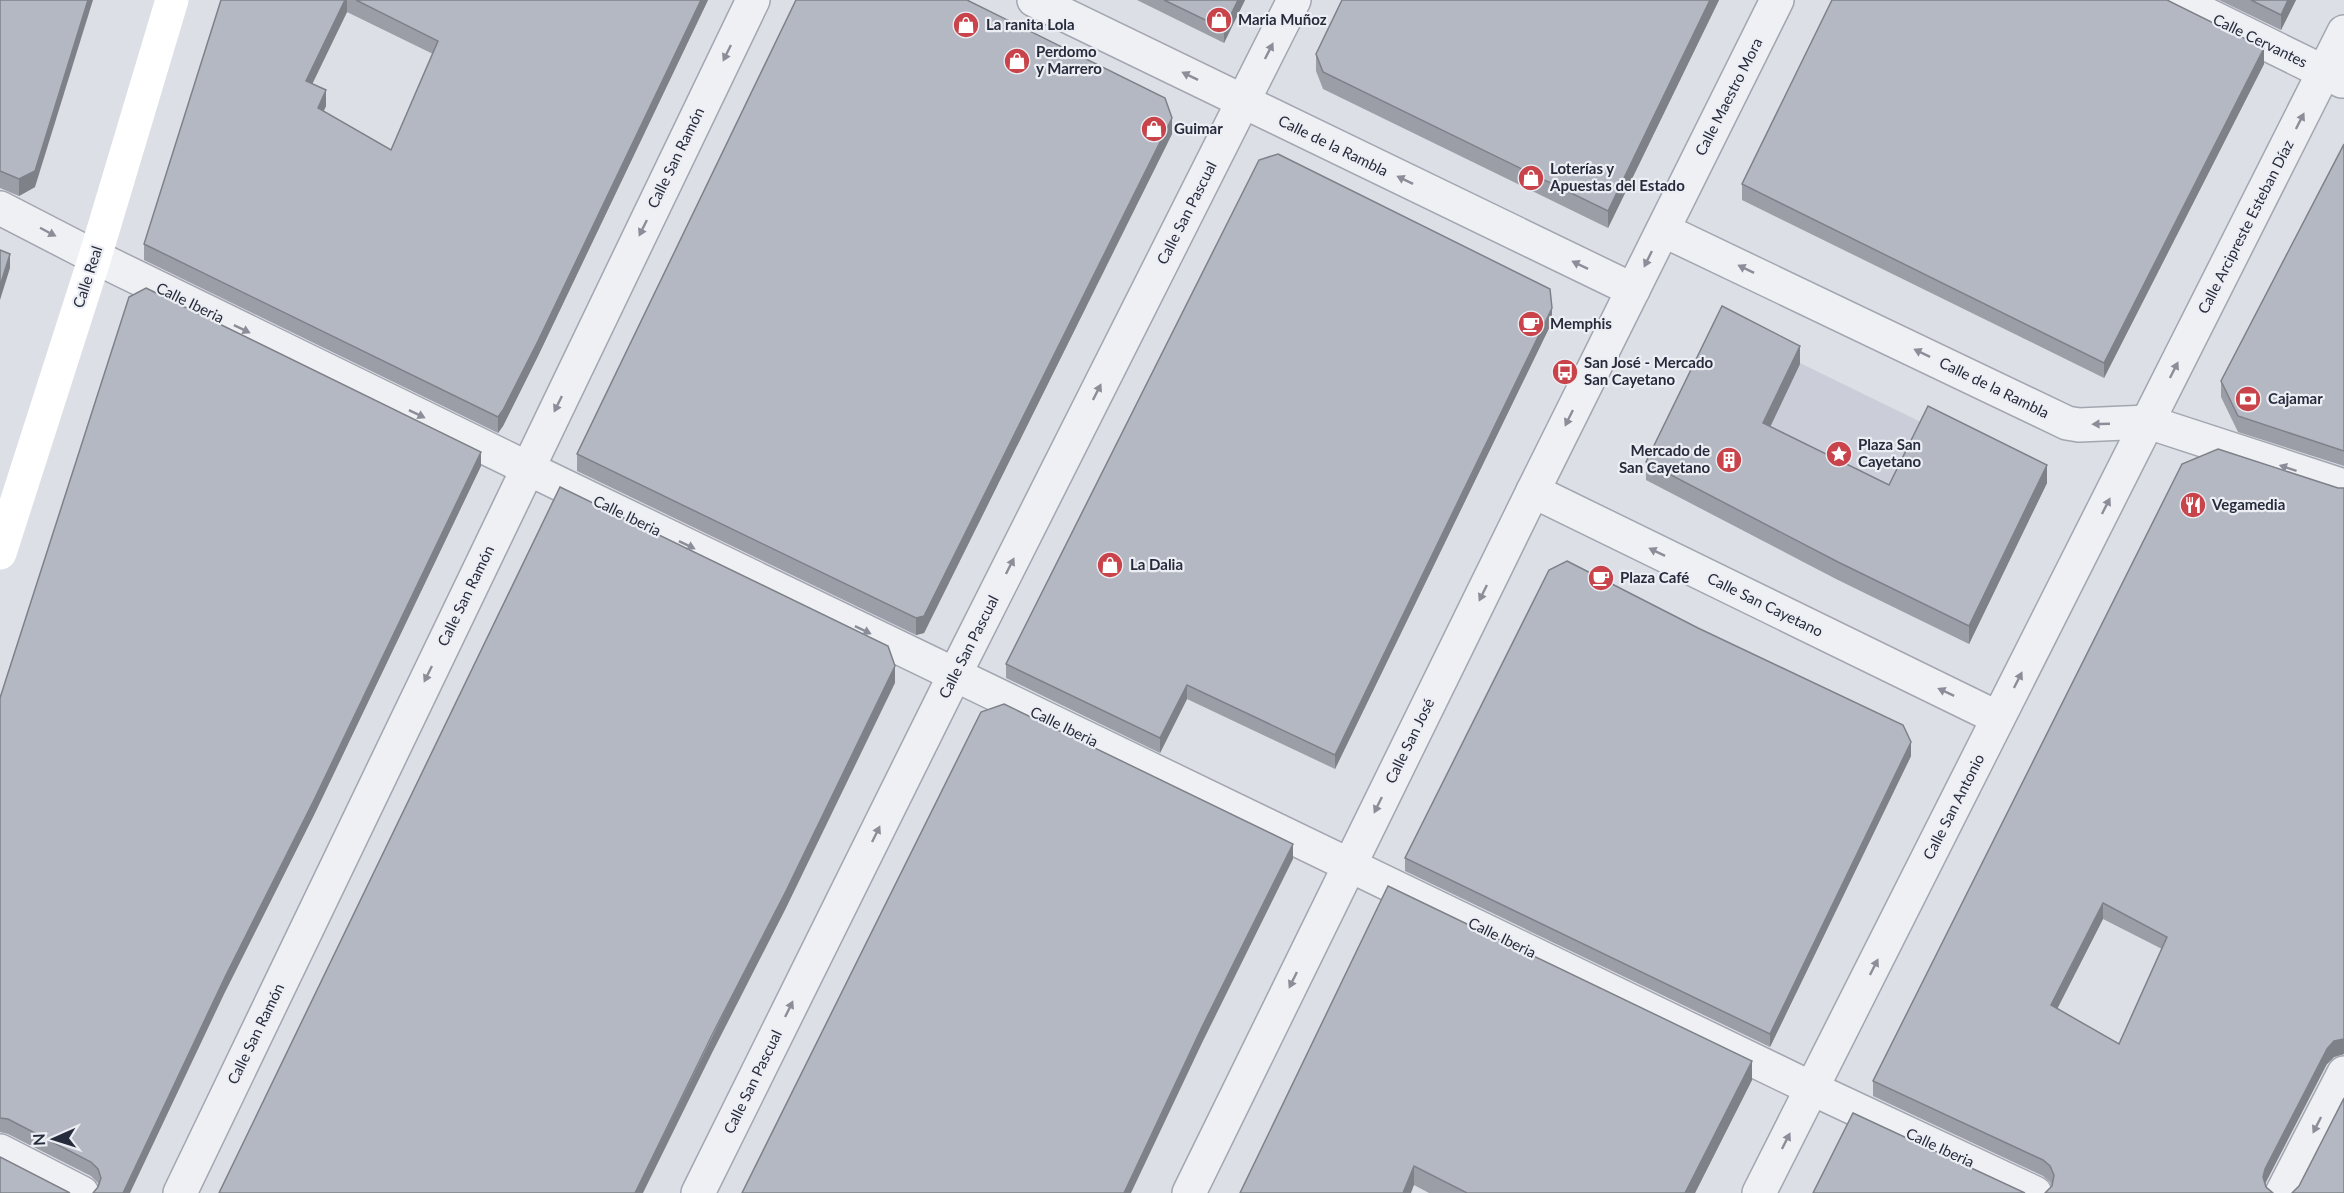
<svg xmlns="http://www.w3.org/2000/svg" width="2344" height="1193" font-family="Lato,sans-serif">
<rect width="100%" height="100%" fill="#dcdfe6"/>
<polygon fill="#cbced8" points="1722,325 1927,425 1849,585 1799,560"/>
<g fill="none" stroke-linecap="round" stroke-linejoin="round">
<g stroke="#a2a6b0" stroke-width="36">
<g id="street">
<polyline points="1034,0 1633,290"/>
<polyline points="2177,0 2342,81"/>
<polyline points="0,208 95,257 527,468 1813,1089 2035,1193"/>
<polyline points="1663,230 2067,423 2079,425 2148,422 2344,486"/>
<polyline points="1533,491 1998,718"/>
<polyline points="0,1151 82,1193"/>
<polyline points="180,1193 753,0"/>
<polyline points="698,1193 955,674 1294,0"/>
<polyline points="1189,1193 1533,491 1777,0"/>
<polyline points="1759,1193 2344,32"/>
<polyline points="2282,1193 2344,1073"/>
</g>
</g>
<use href="#street" stroke="#eff0f4" stroke-width="33"/>
<polyline stroke="#fff" stroke-width="33" points="0,553 95,257 172,0"/>
</g>
<g fill="#9b9ea7" fill-rule="evenodd">
<polygon points="0,0 35,187 19,196 0,188"/>
<path d="M221,0H708L538,356L503,426L498,433L144,260V244ZM347,12L433,54L391,150L323,111L326,106L312,84Z"/>
<polygon points="1137,0 1245,0 1224,43"/>
<polygon points="1719,0 1608,228 1323,89 1316,71 1316,54"/>
<polygon points="2219,0 2296,0 2281,30"/>
<polygon points="2264,64 2104,378 1742,200 1742,184"/>
<polygon points="1172,134 924,633 916,635 577,471 577,454"/>
<polygon points="2344,144 2344,466 2238,432 2221,397 2221,381"/>
<polygon points="1552,322 1335,769 1187,699 1160,753 1006,678 1006,664"/>
<polygon points="1800,364 1770,427 1889,485 2047,483 1969,644 1838,580 1646,480 1646,462"/>
<polygon points="481,466 314,815 226,990 98,1187 98,1183 91,1176 8,1134 0,1132 0,698"/>
<path d="M2338,488H2344V1054L2334,1057L2327,1064L2052,1186L2050,1182L2043,1176L1873,1096V1081ZM2103,919L2162,949L2119,1044L2057,1009Z"/>
<polygon points="1911,756 1770,1047 1405,871 1405,858"/>
<polygon points="1752,1080 1695,1193 1429,1193 1414,1185 1240,1193"/>
</g>
<g fill="#7e8188">
<polygon points="88,0 93,0 35,187 19,196 19,179"/>
<polygon points="345,0 347,0 347,12 306,97 306,81"/>
<polygon points="701,0 708,0 538,356 503,426 498,433 498,417"/>
<polygon points="1238,0 1245,0 1224,43 1224,29"/>
<polygon points="1710,0 1719,0 1608,228 1608,211"/>
<polygon points="2288,0 2296,0 2281,30 2281,15"/>
<polygon points="2264,48 2264,64 2104,378 2104,363"/>
<polygon points="326,90 326,106 318,124 318,108"/>
<polygon points="1172,118 1172,134 924,633 916,635 916,618"/>
<polygon points="10,254 10,268 0,300 0,286"/>
<polygon points="1552,308 1552,322 1335,769 1335,755"/>
<polygon points="1800,346 1800,364 1763,442 1763,423"/>
<polygon points="481,452 481,466 314,815 226,990 130,1193 123,1193 226,975"/>
<polygon points="2047,465 2047,483 1969,644 1969,626"/>
<polygon points="895,666 895,683 786,908 712,1053 643,1193 635,1193"/>
<polygon points="1187,685 1187,699 1160,753 1160,738"/>
<polygon points="1911,742 1911,756 1770,1047 1770,1034"/>
<polygon points="1293,844 1293,859 1202,1043 1131,1193 1124,1193 1202,1027"/>
<polygon points="2103,903 2103,919 2051,1021 2051,1005"/>
<polygon points="2344,1038 2344,1054 2334,1057 2327,1064 2265,1184 2263,1177 2265,1169 2327,1049 2334,1041"/>
<polygon points="1752,1061 1752,1080 1695,1193 1685,1193"/>
<polygon points="1414,1166 1414,1185 1411,1193 1403,1193"/>
</g>
<g fill="#b4b8c2" stroke="#7e8188" stroke-width="1.5" fill-rule="evenodd">
<polygon points="0,0 88,0 35,171 19,179 0,171"/>
<polygon points="221,0 345,0 306,81 326,90 318,108 391,150 438,41 356,0 701,0 538,341 503,410 498,417 144,244"/>
<polygon points="796,0 967,0 1165,98 1172,118 924,616 916,618 577,454"/>
<polygon points="1164,0 1238,0 1224,29"/>
<polygon points="1342,0 1710,0 1608,211 1323,72 1316,54"/>
<polygon points="1832,0 2167,0 2264,48 2104,363 1742,184"/>
<polygon points="2251,0 2288,0 2281,15"/>
<polygon points="2344,144 2344,451 2238,416 2221,381"/>
<polygon points="1278,154 1550,289 1552,308 1335,755 1187,685 1160,738 1006,664 1259,160"/>
<polygon points="0,250 10,254 0,286"/>
<polygon points="146,288 481,452 314,800 226,975 123,1193 93,1193 98,1187 101,1178 98,1169 91,1162 8,1119 0,1118 0,698 129,297"/>
<polygon points="1722,306 1800,346 1763,423 1889,485 1928,406 2047,465 1969,626 1838,562 1646,462"/>
<path d="M2218,449L2338,488H2344V1039L2334,1041L2327,1049L2265,1169L2263,1177L2266,1187L2273,1193H2045L2052,1186L2054,1175L2050,1166L2043,1160L1873,1081L2182,464ZM2103,903L2167,937L2119,1044L2051,1005Z"/>
<polygon points="560,487 888,646 895,666 786,891 712,1035 635,1193 219,1193"/>
<polygon points="1567,561 1698,628 1903,725 1911,742 1770,1034 1405,858 1549,570"/>
<polygon points="1004,704 1293,844 1202,1027 1124,1193 742,1193 981,712"/>
<polygon points="1388,886 1752,1061 1685,1193 1467,1193 1414,1166 1403,1193 1240,1193"/>
<polygon points="2344,1098 2344,1193 2292,1193 2299,1186"/>
<polygon points="1853,1113 2025,1193 1813,1193"/>
<polygon points="0,1157 70,1193 0,1193"/>
</g>
<defs><path id="oneway-solid" d="M-6-.8H1V-3.2L6.5 0L1 3.2V.8H-6Z" transform="scale(1.5)"/></defs>
<g fill="#8b8e98">
<use href="#oneway-solid" transform="translate(1269 51) rotate(-63)"/>
<use href="#oneway-solid" transform="translate(727 53) rotate(116)"/>
<use href="#oneway-solid" transform="translate(1190 76) rotate(-154)"/>
<use href="#oneway-solid" transform="translate(2300 121) rotate(-63)"/>
<use href="#oneway-solid" transform="translate(1405 180) rotate(-154)"/>
<use href="#oneway-solid" transform="translate(643 228) rotate(116)"/>
<use href="#oneway-solid" transform="translate(48 232) rotate(28)"/>
<use href="#oneway-solid" transform="translate(1648 259) rotate(116)"/>
<use href="#oneway-solid" transform="translate(1580 265) rotate(-154)"/>
<use href="#oneway-solid" transform="translate(1746 269) rotate(-154)"/>
<use href="#oneway-solid" transform="translate(242 329) rotate(26)"/>
<use href="#oneway-solid" transform="translate(1922 353) rotate(-154)"/>
<use href="#oneway-solid" transform="translate(2174 370) rotate(-63)"/>
<use href="#oneway-solid" transform="translate(1097 392) rotate(-63)"/>
<use href="#oneway-solid" transform="translate(558 404) rotate(116)"/>
<use href="#oneway-solid" transform="translate(417 414) rotate(26)"/>
<use href="#oneway-solid" transform="translate(1569 418) rotate(116)"/>
<use href="#oneway-solid" transform="translate(2101 424) rotate(178)"/>
<use href="#oneway-solid" transform="translate(2288 468) rotate(-162)"/>
<use href="#oneway-solid" transform="translate(2106 506) rotate(-63)"/>
<use href="#oneway-solid" transform="translate(687 545) rotate(26)"/>
<use href="#oneway-solid" transform="translate(1657 552) rotate(-154)"/>
<use href="#oneway-solid" transform="translate(1010 566) rotate(-63)"/>
<use href="#oneway-solid" transform="translate(1483 593) rotate(116)"/>
<use href="#oneway-solid" transform="translate(863 630) rotate(26)"/>
<use href="#oneway-solid" transform="translate(428 674) rotate(116)"/>
<use href="#oneway-solid" transform="translate(2018 680) rotate(-63)"/>
<use href="#oneway-solid" transform="translate(1946 692) rotate(-155)"/>
<use href="#oneway-solid" transform="translate(1378 805) rotate(116)"/>
<use href="#oneway-solid" transform="translate(876 834) rotate(-64)"/>
<use href="#oneway-solid" transform="translate(1874 967) rotate(-63)"/>
<use href="#oneway-solid" transform="translate(1293 980) rotate(116)"/>
<use href="#oneway-solid" transform="translate(789 1009) rotate(-64)"/>
<use href="#oneway-solid" transform="translate(2317 1125) rotate(117)"/>
<use href="#oneway-solid" transform="translate(1786 1141) rotate(-63)"/>
</g>
<defs>
<g id="shop-disc" transform="scale(1.35)"><circle r="9.5" fill="#c8444a" stroke="#eceef4"/><path d="M-5-2.5h2.3a2.7 3.5 0 0 1 5.4 0H5L5.5 6h-11ZM-1.5-2.5h3a1.5 2.3 0 0 0-3 0Z" fill="#fff"/></g>
<g id="cafe-disc" transform="scale(1.35)"><circle r="9.5" fill="#c8444a" stroke="#eceef4"/><path d="M-5.5-4.5H6V0H3Q3 3.5 0 3.5H-2.5Q-5.5 3.5-5.5 0ZM3-3.2v2h1.7v-2ZM-6 4.5H4V6H-6Z" fill="#fff"/></g>
<g id="bus-disc" transform="scale(1.35)"><circle r="9.5" fill="#c8444a" stroke="#eceef4"/><path d="M-5-6H5V4H4V6H2V4H-2V6H-4V4H-5ZM-3.5-4V0h7V-4ZM-3.5 1.2v1.5H-2V1.2ZM2 1.2v1.5H3.5V1.2Z" fill="#fff"/></g>
<g id="bank-disc" transform="scale(1.35)"><circle r="9.5" fill="#c8444a" stroke="#eceef4"/><path d="M-6-4H6V4H-6ZM0-2.3a2.3 2.3 0 1 0 0 4.6a2.3 2.3 0 1 0 0-4.6Z" fill="#fff"/></g>
<g id="sight-disc" transform="scale(1.35)"><circle r="9.5" fill="#c8444a" stroke="#eceef4"/><path d="M0-6L1.8-2.2L6-1.7L2.9 1.2L3.7 5.4L0 3.3L-3.7 5.4L-2.9 1.2L-6-1.7L-1.8-2.2Z" fill="#fff"/></g>
<g id="building-disc" transform="scale(1.35)"><circle r="9.5" fill="#c8444a" stroke="#eceef4"/><path d="M-4-6H4V6H1V3H-1V6H-4ZM-2.5-4.3h1.7v1.8h-1.7ZM.8-4.3h1.7v1.8H.8ZM-2.5-1h1.7V.8h-1.7ZM.8-1h1.7V.8H.8Z" fill="#fff"/></g>
<g id="restaurant-disc" transform="scale(1.35)"><circle r="9.5" fill="#c8444a" stroke="#eceef4"/><path d="M-5-6h1v4h1v-4h1v4h1v-4h1v5L-1.5 .5V6h-2V.5L-5-1ZM5-6V6H3V1.5H1.5Q1.5-4 5-6Z" fill="#fff"/></g>
</defs>
<g fill-rule="evenodd">
<use href="#shop-disc" x="1219" y="20"/>
<use href="#shop-disc" x="966" y="25"/>
<use href="#shop-disc" x="1017" y="61"/>
<use href="#shop-disc" x="1154" y="129"/>
<use href="#shop-disc" x="1531" y="178"/>
<use href="#cafe-disc" x="1531" y="324"/>
<use href="#bus-disc" x="1565" y="372"/>
<use href="#bank-disc" x="2248" y="399"/>
<use href="#sight-disc" x="1839" y="454"/>
<use href="#building-disc" x="1729" y="460"/>
<use href="#restaurant-disc" x="2193" y="505"/>
<use href="#shop-disc" x="1110" y="565"/>
<use href="#cafe-disc" x="1601" y="578"/>
</g>
<g text-anchor="middle" stroke-width="4.5" stroke-linejoin="round" paint-order="stroke">
<g font-size="15" font-weight="bold" fill="#272c3c" stroke="#eceef4" text-anchor="start">
<text x="1238" y="25">Maria Muñoz</text>
<text x="986" y="30">La ranita Lola</text>
<text x="1036" y="57">Perdomo<tspan x="1036" dy="17">y Marrero</tspan></text>
<text x="1174" y="134">Guimar</text>
<text x="1550" y="174">Loterías y<tspan x="1550" dy="17">Apuestas del Estado</tspan></text>
<text x="1550" y="329">Memphis</text>
<text x="1584" y="368">San José - Mercado<tspan x="1584" dy="17">San Cayetano</tspan></text>
<text x="2268" y="404">Cajamar</text>
<text x="1858" y="450">Plaza San<tspan x="1858" dy="17">Cayetano</tspan></text>
<text x="1710" y="456" text-anchor="end">Mercado de<tspan x="1710" dy="17">San Cayetano</tspan></text>
<text x="2212" y="510">Vegamedia</text>
<text x="1130" y="570">La Dalia</text>
<text x="1620" y="583">Plaza Café</text>
</g>
<g font-size="15" fill="#272c3c" stroke="#eceef4">
<text transform="translate(2260 41) rotate(26)" y="5">Calle Cervantes</text>
<text transform="translate(1729 97) rotate(-63)" y="5">Calle Maestro Mora</text>
<text transform="translate(1333 146) rotate(26)" y="5">Calle de la Rambla</text>
<text transform="translate(676 158) rotate(-64)" y="5">Calle San Ramón</text>
<text transform="translate(1187 213) rotate(-63)" y="5">Calle San Pascual</text>
<text transform="translate(2246 227) rotate(-63)" y="5">Calle Arcipreste Esteban Díaz</text>
<text transform="translate(88 277) rotate(-72)" y="5">Calle Real</text>
<text transform="translate(190 303) rotate(26)" y="5">Calle Iberia</text>
<text transform="translate(1994 388) rotate(26)" y="5">Calle de la Rambla</text>
<text transform="translate(627 516) rotate(26)" y="5">Calle Iberia</text>
<text transform="translate(466 596) rotate(-64)" y="5">Calle San Ramón</text>
<text transform="translate(1765 605) rotate(26)" y="5">Calle San Cayetano</text>
<text transform="translate(969 647) rotate(-63)" y="5">Calle San Pascual</text>
<text transform="translate(1064 727) rotate(26)" y="5">Calle Iberia</text>
<text transform="translate(1410 741) rotate(-64)" y="5">Calle San José</text>
<text transform="translate(1954 807) rotate(-63)" y="5">Calle San Antonio</text>
<text transform="translate(1502 938) rotate(26)" y="5">Calle Iberia</text>
<text transform="translate(256 1034) rotate(-64)" y="5">Calle San Ramón</text>
<text transform="translate(753 1082) rotate(-64)" y="5">Calle San Pascual</text>
<text transform="translate(1940 1148) rotate(25)" y="5">Calle Iberia</text>
</g>
</g>
<g transform="translate(54 1139) rotate(267)" stroke="#eceef4" stroke-width="4.5" paint-order="stroke">
<path d="M0-4.5L10 22L0 15L-10 22Z" fill="#272c3c"/>
<text y="-9" font-size="16" font-weight="bold" text-anchor="middle" fill="#272c3c">N</text>
</g>
</svg>
